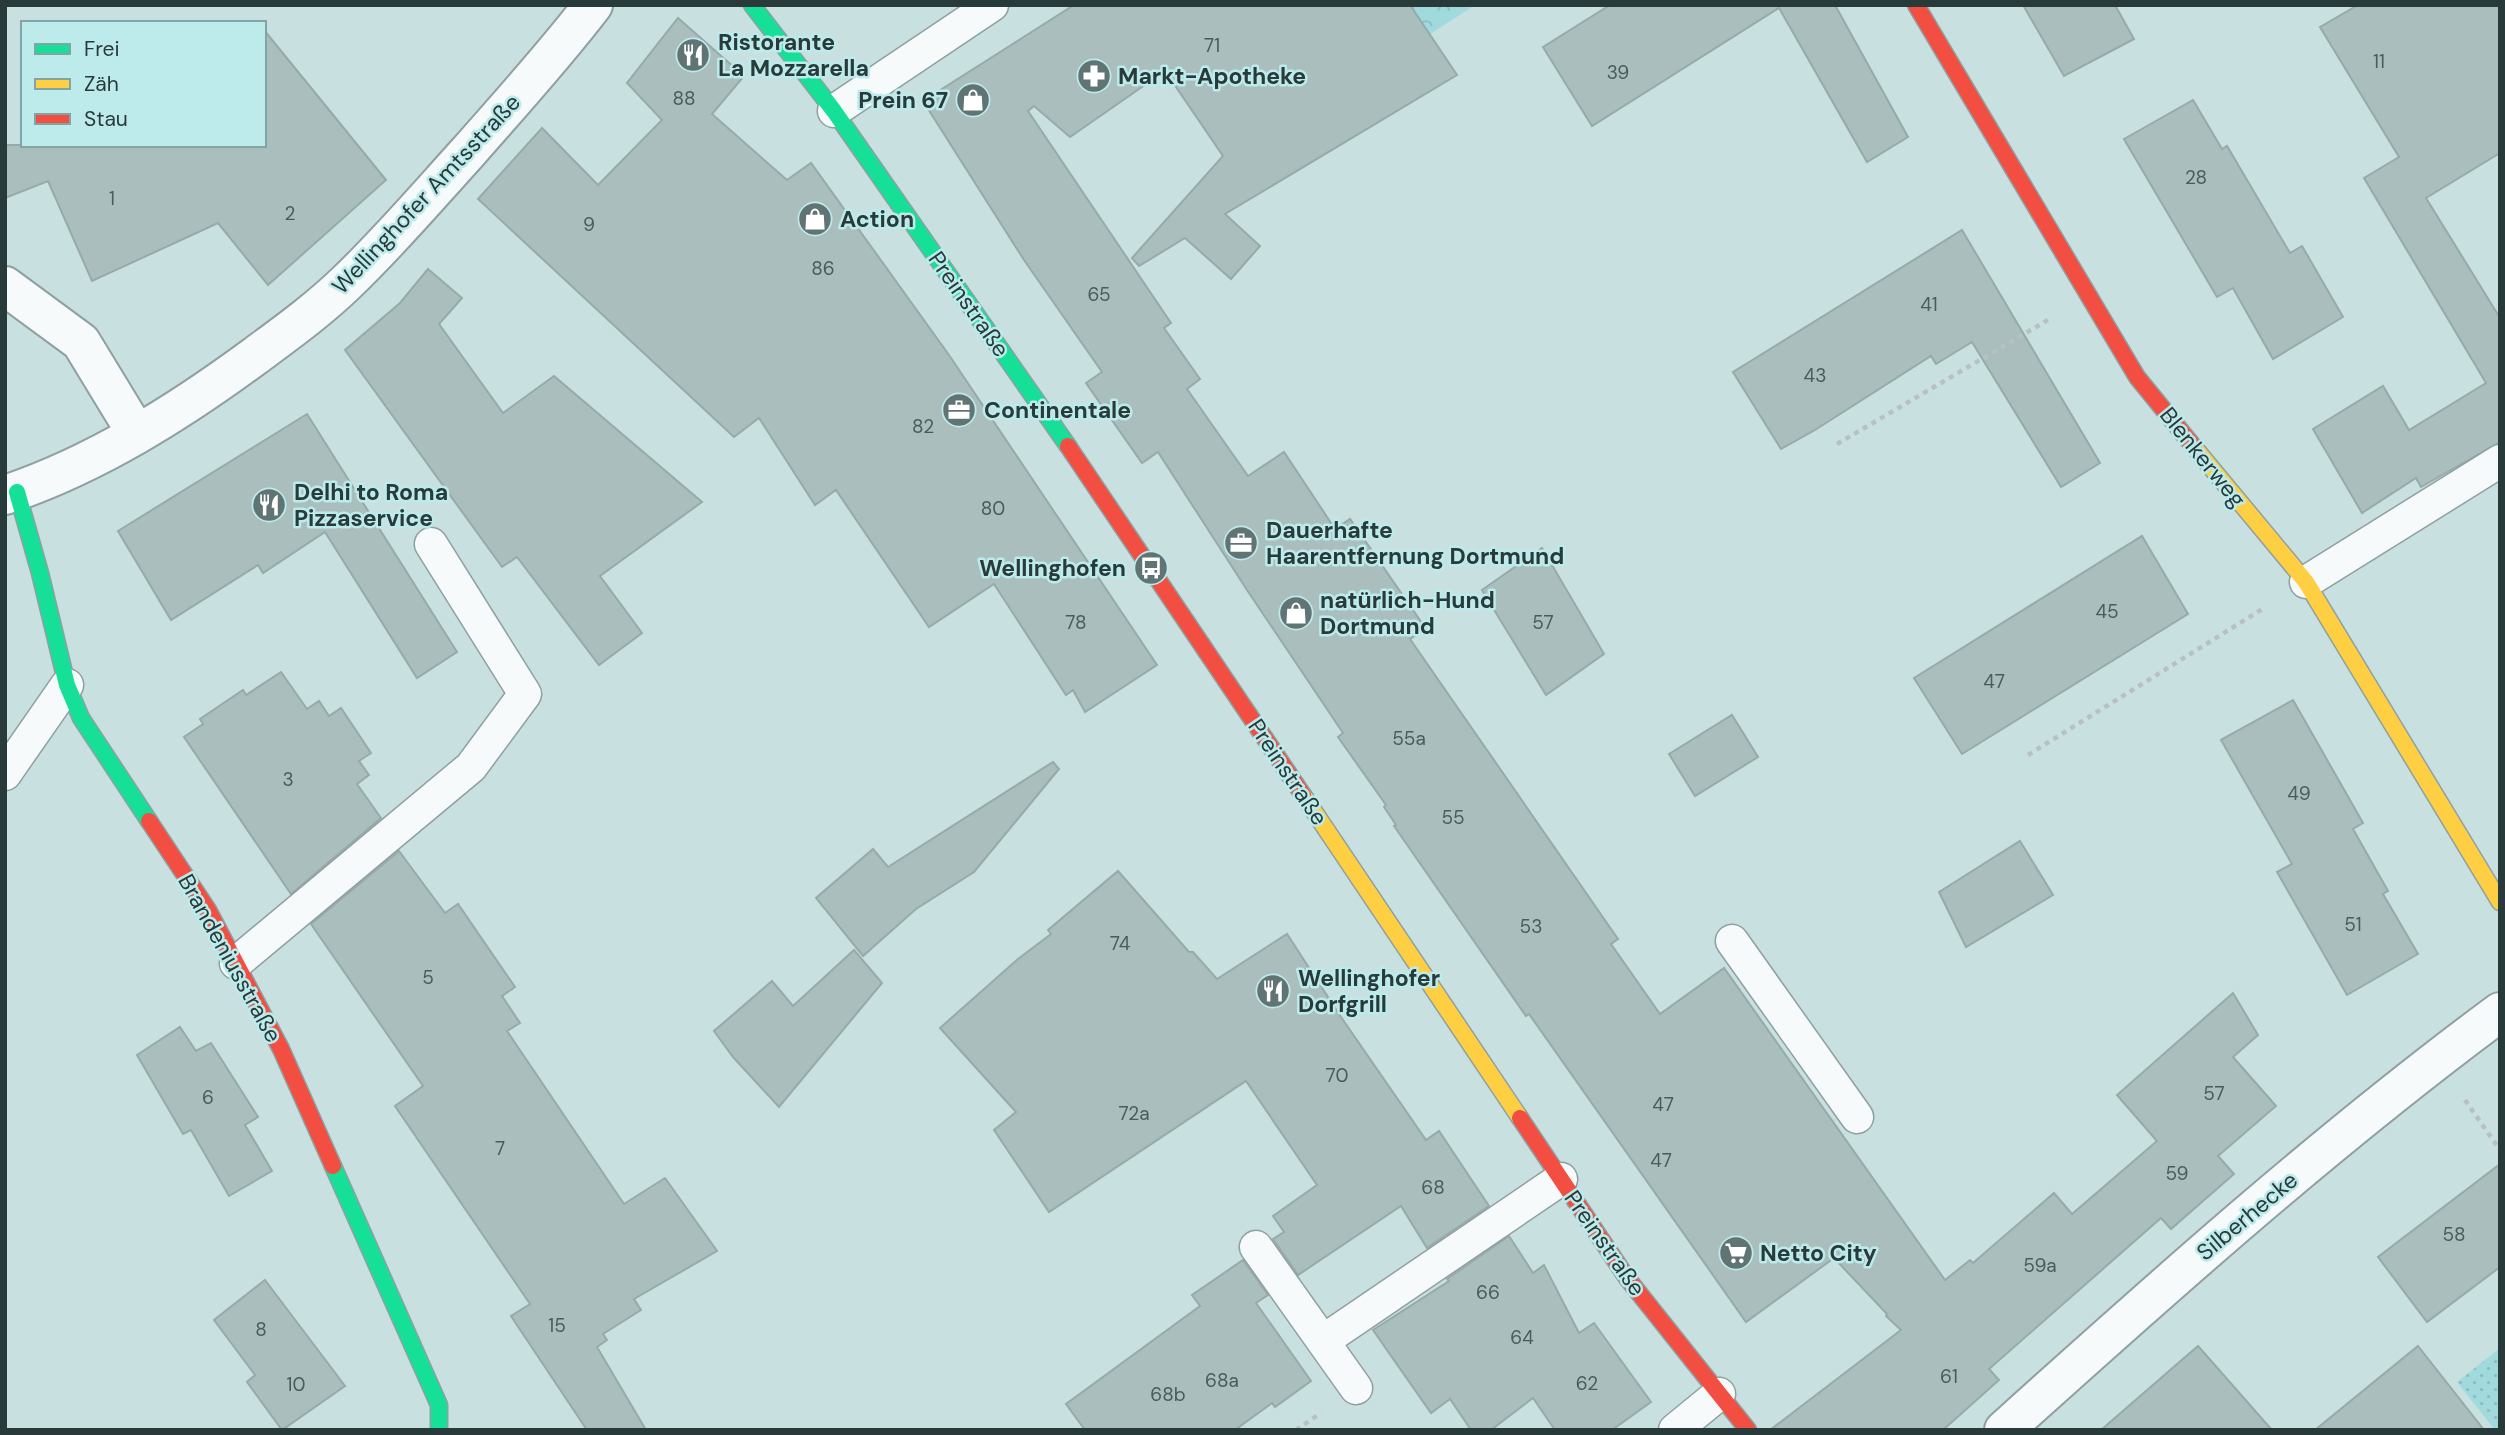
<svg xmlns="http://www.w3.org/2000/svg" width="2505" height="1435" font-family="'DM Sans',sans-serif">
<defs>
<pattern id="grass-dots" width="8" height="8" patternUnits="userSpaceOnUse" patternTransform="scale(1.75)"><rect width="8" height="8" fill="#a1dadc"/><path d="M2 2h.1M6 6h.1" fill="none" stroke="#8bbcbe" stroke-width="1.8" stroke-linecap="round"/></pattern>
<pattern id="park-crowns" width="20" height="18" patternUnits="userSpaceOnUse" patternTransform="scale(1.75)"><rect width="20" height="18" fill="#a1dadc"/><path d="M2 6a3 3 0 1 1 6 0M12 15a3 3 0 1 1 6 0" fill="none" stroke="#8bbcbe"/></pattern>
</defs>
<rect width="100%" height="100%" fill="#c8e0e0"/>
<polygon fill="url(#grass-dots)" points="2500,1348 2500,1430 2495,1430 2457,1382"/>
<polygon fill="url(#park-crowns)" points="1403,5 1475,5 1424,38"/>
<g fill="#abbebe" stroke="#97aaaa" stroke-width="2">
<polygon points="1074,5 1410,5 1457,75 1225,214 1260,246 1231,279 1185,238 1139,266 1132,258 1223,156 1165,71 1070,137 1034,106 1028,111 1171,323 1164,328 1200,379 1187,389 1248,476 1284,452 1335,529 1350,519 1426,629 1410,639 1618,939 1611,944 1660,1014 1724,968 1945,1280 1970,1260 1973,1263 2054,1193 2072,1214 2157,1141 2117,1095 2233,993 2258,1035 2233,1057 2276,1106 2218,1156 2234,1174 2171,1229 2161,1218 1989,1369 1999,1380 1943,1430 1770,1430 1901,1330 1886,1316 1887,1314 1834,1258 1746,1322 1529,1014 1526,1016 1394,826 1396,825 1384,807 1386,805 1338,737 1343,733 1247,590 1158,452 1142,463 1086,383 1102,372 1024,260 923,101"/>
<polygon points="1610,5 1835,5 1908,137 1867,162 1779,8 1592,126 1543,47"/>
<polygon points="2023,5 2115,5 2134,39 2064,76"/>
<polygon points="2358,5 2500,5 2500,153 2426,198 2500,318 2500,442 2421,487 2416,478 2362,513 2313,429 2383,386 2409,430 2486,383 2364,178 2399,157 2320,27"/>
<polygon points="678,18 744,76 712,114 787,180 811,163 949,355 1157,665 1085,712 1073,690 1066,695 994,584 929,627 836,490 815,505 759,418 734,437 478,199 542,128 598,185 662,120 627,83"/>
<polygon points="264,30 386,180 268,285 218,223 92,281 48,181 5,198 5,145 264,145"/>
<polygon points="2193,100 2222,149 2227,146 2290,253 2302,246 2343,317 2273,359 2233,288 2217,297 2124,139"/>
<polygon points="1962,230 2100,463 2061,487 1972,342 1936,364 1931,356 1815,430 1781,449 1733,372"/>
<polygon points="428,269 462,298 439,324 503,413 554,376 702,502 600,576 642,633 599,665 517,557 502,567 345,350 400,303"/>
<polygon points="307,414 457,652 417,678 325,532 263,573 258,565 171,620 118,531"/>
<polygon points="2142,536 2188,614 1962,754 1914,678"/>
<polygon points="1542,548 1604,654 1546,695 1482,590"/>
<polygon points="281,672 307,709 319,701 329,716 341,708 371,753 359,761 369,775 357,784 381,818 291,894 184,737 203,724 200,719 243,690 246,695"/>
<polygon points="2293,700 2363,823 2353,829 2388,891 2383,894 2418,954 2347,995 2277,872 2292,864 2221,740"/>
<polygon points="1732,715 1758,757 1695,796 1669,754"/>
<polygon points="1053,762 1059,769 974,872 916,909 863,956 816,898 873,849 888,867"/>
<polygon points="2020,841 2053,895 1966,947 1939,892"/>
<polygon points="399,851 445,913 458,904 515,987 502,996 520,1023 507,1031 624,1204 665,1178 717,1251 634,1299 641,1310 603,1334 607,1340 597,1347 646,1430 587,1430 511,1316 530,1304 395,1106 423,1086 311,924"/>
<polygon points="1118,871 1189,952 1193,952 1217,979 1287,934 1341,1017 1426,1140 1439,1131 1489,1206 1427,1248 1401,1206 1298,1275 1273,1239 1284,1232 1273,1216 1317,1185 1246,1081 1049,1212 994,1130 1016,1112 940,1028 1018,959 1051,934 1048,930"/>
<polygon points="854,950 882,983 779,1107 733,1057 714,1031 772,981 793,1006"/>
<polygon points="180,1027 196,1051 211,1043 258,1117 245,1125 272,1171 229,1196 191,1130 183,1134 137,1055"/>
<polygon points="2500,1164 2500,1267 2427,1322 2378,1257"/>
<polygon points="1509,1236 1533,1273 1544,1265 1579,1333 1594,1323 1651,1402 1612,1430 1555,1430 1533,1398 1491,1430 1471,1430 1450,1399 1431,1413 1373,1330 1449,1281 1447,1279"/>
<polygon points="1243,1260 1268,1295 1256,1303 1311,1381 1275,1407 1272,1403 1235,1430 1085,1430 1066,1404 1200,1306 1192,1295"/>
<polygon points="265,1280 345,1386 282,1430 247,1382 255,1375 214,1320"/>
<polygon points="2198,1346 2272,1430 2101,1430"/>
<polygon points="2418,1346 2484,1430 2315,1430"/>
</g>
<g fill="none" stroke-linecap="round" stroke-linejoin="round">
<g stroke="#8ea0a1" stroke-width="35">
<g id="lane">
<polyline points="834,111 992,5"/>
<polyline points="2306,582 2500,461"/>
<polyline points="5,774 67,685"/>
<polyline points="1732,941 1857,1117"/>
<polyline points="236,963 471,767 525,694 431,544"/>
<polyline points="1256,1247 1356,1388"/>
<polyline points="1323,1341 1561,1179"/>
<polyline points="1675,1430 1719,1394"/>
</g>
</g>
<g stroke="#8ea0a1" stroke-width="42">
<g id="street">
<polyline points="5,286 81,342 137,434"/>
<path d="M5,495C95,465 179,412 255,356C286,333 318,310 346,283C389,242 429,195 469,151C511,103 554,56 593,5"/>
<path d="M2004,1430C2165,1285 2326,1141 2500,1012"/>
</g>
</g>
<g stroke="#8ea0a1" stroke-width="19">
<g id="fast">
<polyline points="752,5 834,111 1068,446"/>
<polyline points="17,492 40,573 67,685 81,718 149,821"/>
<polyline points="333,1166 439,1405 439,1430"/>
</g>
</g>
<g stroke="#8ea0a1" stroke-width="19">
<g id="slow">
<polyline points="2194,447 2306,582 2500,902"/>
<polyline points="1303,795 1520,1118"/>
</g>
</g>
<g stroke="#8ea0a1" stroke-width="19">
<g id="jam">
<polyline points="1916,5 2137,377 2194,447"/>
<polyline points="1068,446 1303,795"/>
<polyline points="149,821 208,910 281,1049 333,1166"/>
<polyline points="1520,1118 1627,1278 1748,1430"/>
</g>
</g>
<g stroke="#b8c1c1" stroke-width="4.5" stroke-dasharray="5 5" stroke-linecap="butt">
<polyline points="1837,444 2048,320"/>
<polyline points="2028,755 2264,608"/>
<polyline points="2465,1100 2500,1150"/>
<polyline points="1296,1430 1321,1413"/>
</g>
<use href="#lane" stroke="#f7fafa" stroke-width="32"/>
<use href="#street" stroke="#f7fafa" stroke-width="38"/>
<use href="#fast" stroke="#16e098" stroke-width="16"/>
<use href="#slow" stroke="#ffcf43" stroke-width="16"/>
<use href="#jam" stroke="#f24e42" stroke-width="16"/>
</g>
<defs>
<g id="restaurant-disc" transform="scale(1.75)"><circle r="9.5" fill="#607474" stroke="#bdeaeb"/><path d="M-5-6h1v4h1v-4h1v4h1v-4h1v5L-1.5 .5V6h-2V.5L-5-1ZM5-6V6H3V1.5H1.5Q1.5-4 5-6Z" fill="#fff"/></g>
<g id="pharmacy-disc" transform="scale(1.75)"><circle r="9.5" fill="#607474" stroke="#bdeaeb"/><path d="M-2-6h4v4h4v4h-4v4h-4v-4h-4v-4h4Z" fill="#fff"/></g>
<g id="shop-disc" transform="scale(1.75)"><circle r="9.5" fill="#607474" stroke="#bdeaeb"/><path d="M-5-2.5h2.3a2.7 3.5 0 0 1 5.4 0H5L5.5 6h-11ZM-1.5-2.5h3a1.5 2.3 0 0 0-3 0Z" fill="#fff"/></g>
<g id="office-disc" transform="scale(1.75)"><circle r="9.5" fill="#607474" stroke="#bdeaeb"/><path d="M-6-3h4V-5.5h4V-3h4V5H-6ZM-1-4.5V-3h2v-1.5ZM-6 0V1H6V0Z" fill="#fff"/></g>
<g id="bus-disc" transform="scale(1.75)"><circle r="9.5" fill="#607474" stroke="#bdeaeb"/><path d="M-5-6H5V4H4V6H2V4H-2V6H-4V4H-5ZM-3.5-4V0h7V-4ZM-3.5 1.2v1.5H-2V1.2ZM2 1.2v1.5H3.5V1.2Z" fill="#fff"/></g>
<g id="supermarket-disc" transform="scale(1.75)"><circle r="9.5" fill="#607474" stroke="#bdeaeb"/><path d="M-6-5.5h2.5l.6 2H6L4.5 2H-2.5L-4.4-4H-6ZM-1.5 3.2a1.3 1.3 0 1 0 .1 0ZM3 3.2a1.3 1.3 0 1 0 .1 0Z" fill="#fff"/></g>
</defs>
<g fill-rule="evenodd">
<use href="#restaurant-disc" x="693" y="55"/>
<use href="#pharmacy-disc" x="1094" y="76"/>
<use href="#shop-disc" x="973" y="100"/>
<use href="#shop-disc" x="815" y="219"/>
<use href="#office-disc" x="959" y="410"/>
<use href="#restaurant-disc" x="269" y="505"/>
<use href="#office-disc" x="1241" y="543"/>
<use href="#bus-disc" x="1151" y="568"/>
<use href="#shop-disc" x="1296" y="613"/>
<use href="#restaurant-disc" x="1273" y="991"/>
<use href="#supermarket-disc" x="1736" y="1253"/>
</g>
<g text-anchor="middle" stroke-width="5" stroke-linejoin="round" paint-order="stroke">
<g font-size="19" fill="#495b5b">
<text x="1212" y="52">71</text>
<text x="2379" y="68">11</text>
<text x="1618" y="79">39</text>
<text x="684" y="105">88</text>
<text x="2196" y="184">28</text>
<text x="112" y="205">1</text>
<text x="290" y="220">2</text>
<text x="589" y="231">9</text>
<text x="823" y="275">86</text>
<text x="1099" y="301">65</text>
<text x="1929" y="311">41</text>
<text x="1815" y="382">43</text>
<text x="923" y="433">82</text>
<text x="993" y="515">80</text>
<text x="2107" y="618">45</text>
<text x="1076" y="629">78</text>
<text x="1543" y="629">57</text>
<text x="1994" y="688">47</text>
<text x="1409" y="745">55a</text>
<text x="288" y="786">3</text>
<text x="2299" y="800">49</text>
<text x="1453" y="824">55</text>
<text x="2353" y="931">51</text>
<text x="1531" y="933">53</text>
<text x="1120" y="950">74</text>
<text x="428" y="984">5</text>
<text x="1337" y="1082">70</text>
<text x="2214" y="1100">57</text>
<text x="208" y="1104">6</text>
<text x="1663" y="1111">47</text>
<text x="1134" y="1120">72a</text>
<text x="500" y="1155">7</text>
<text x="1661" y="1167">47</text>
<text x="2177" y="1180">59</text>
<text x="1433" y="1194">68</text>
<text x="2454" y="1241">58</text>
<text x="2040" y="1272">59a</text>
<text x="1488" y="1299">66</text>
<text x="557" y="1332">15</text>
<text x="261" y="1336">8</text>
<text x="1522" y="1344">64</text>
<text x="1949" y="1383">61</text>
<text x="1222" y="1387">68a</text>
<text x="1587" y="1390">62</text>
<text x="296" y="1391">10</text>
<text x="1168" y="1401">68b</text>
</g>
<g font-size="23" font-weight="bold" fill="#283a3a" stroke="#bdeaeb" text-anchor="start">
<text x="718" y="50">Ristorante<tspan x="718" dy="26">La Mozzarella</tspan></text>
<text x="1118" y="84">Markt-Apotheke</text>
<text x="948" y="108" text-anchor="end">Prein 67</text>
<text x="840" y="227">Action</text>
<text x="984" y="418">Continentale</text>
<text x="294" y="500">Delhi to Roma<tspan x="294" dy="26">Pizzaservice</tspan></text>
<text x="1266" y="538">Dauerhafte<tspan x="1266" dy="26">Haarentfernung Dortmund</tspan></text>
<text x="1126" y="576" text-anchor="end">Wellinghofen</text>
<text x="1320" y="608">natürlich-Hund<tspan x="1320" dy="26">Dortmund</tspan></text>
<text x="1298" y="986">Wellinghofer<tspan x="1298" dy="26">Dorfgrill</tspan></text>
<text x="1760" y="1261">Netto City</text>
</g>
<g font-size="23" fill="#283a3a" stroke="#bdeaeb">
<text transform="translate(426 194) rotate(-47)" y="8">Wellinghofer Amtsstraße</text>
<text transform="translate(969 304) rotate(55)" y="8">Preinstraße</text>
<text transform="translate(2203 457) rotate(51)" y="8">Blenkerweg</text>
<text transform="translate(1288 772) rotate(56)" y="8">Preinstraße</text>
<text transform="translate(230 958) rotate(61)" y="8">Brandeniusstraße</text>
<text transform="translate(2247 1216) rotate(-40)" y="8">Silberhecke</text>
<text transform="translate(1605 1243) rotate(55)" y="8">Preinstraße</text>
</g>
</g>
<rect width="2505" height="1435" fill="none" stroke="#283a3a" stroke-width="14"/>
<rect x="21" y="21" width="245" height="126" fill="#bdeaeb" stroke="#81a4a4" stroke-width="2"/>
<rect x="35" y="44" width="35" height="10" fill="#16e098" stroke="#81a4a4" stroke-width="2"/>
<text x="84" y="56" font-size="21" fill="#283a3a">Frei</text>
<rect x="35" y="79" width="35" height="10" fill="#ffcf43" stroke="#81a4a4" stroke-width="2"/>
<text x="84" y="91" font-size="21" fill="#283a3a">Zäh</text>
<rect x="35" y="114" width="35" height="10" fill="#f24e42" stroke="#81a4a4" stroke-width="2"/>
<text x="84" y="126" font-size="21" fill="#283a3a">Stau</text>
</svg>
